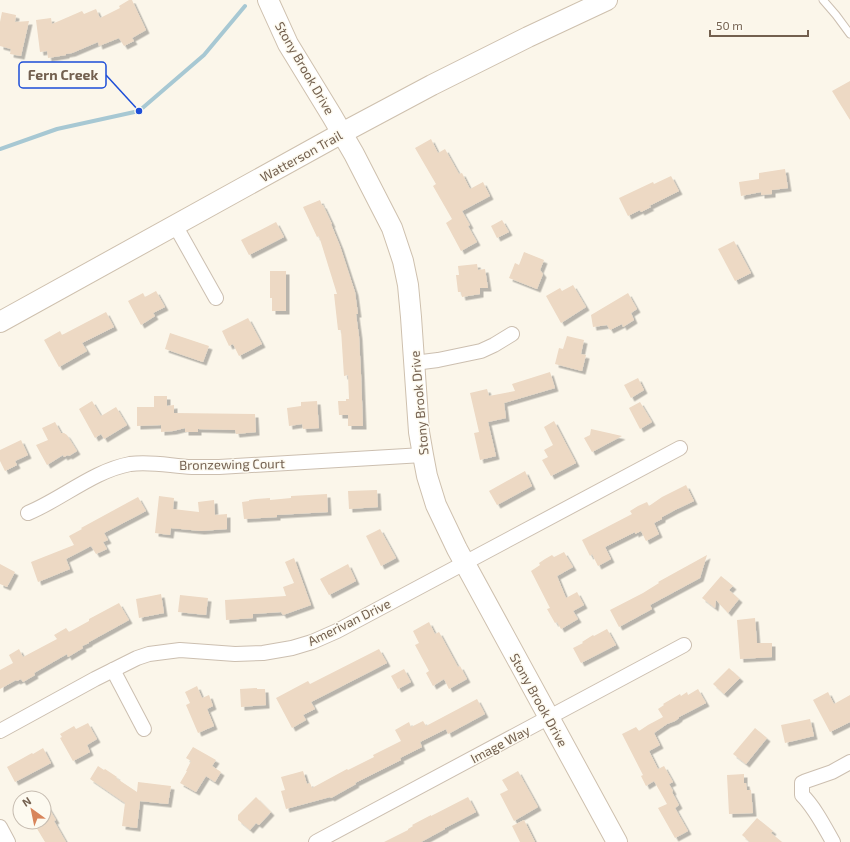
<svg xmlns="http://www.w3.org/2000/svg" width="850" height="842" font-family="'Exo 2',sans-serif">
<defs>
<filter id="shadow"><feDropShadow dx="3.5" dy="3.5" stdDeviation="0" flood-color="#0004"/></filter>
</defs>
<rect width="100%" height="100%" fill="#fbf6ea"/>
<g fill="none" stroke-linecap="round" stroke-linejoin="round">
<polyline stroke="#a7c8d3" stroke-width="4" points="0,149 57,129 139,111 204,55 245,6"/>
</g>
<g fill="#edd9c4" filter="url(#shadow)">
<polygon points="129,0 132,0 146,30 132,38 134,41 124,46 119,38 99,46 98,42 72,53 66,54 66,55 48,58 47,51 40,52 36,20 51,18 52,24 82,11 84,14 96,9 100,18 120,8 119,6"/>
<polygon points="2,12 16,15 15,22 29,21 21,56 10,54 11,49 0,46 0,22"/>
<polygon points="850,81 850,120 832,91"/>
<polygon points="431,139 438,153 445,149 459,174 462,173 470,189 483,182 490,196 462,211 470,225 468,226 477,242 461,251 446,223 452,219 433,186 436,184 415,148"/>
<polygon points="785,169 788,188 772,190 772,194 761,195 761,192 741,196 739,182 759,179 759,173"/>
<polygon points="671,176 679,191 649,206 651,207 641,212 640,210 628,216 619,198 653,182 654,184"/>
<polygon points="320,200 322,205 323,205 332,224 331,224 340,246 355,292 358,314 356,314 359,336 361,374 363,426 348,426 348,415 339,415 338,401 346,401 346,399 349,399 348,375 344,376 341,330 338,330 334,294 337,294 319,236 317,237 303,207"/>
<polygon points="502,220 509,232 497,238 491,226"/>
<polygon points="276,222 284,237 249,255 241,240"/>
<polygon points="734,241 751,273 735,281 718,249"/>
<polygon points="524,252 544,260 540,270 543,274 537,289 509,278 515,263 519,265"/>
<polygon points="477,264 478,270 485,269 488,288 480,288 480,294 462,297 461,292 458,292 456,275 459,275 458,266"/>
<polygon points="270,271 286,271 286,311 272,311 272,298 270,298"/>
<polygon points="573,285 586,307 561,323 546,296 560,288 562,291"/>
<polygon points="156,291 165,307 153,313 155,316 141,325 128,301 143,293 145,297"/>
<polygon points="628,293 637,309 631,313 634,320 623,327 622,324 610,330 607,325 593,327 591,315"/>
<polygon points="106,312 114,327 82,343 87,351 59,367 44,340 60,331 62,335"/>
<polygon points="248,318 262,344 239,356 233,344 229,346 222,331"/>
<polygon points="170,333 209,346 203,362 165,349"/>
<polygon points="567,336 584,340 581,354 586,355 582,371 555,364 559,348 563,349"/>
<polygon points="550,372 555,388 504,403 506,418 488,422 496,456 480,460 474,433 479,432 470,393 487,389 489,396 515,391 512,384"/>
<polygon points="638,378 644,390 631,398 624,385"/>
<polygon points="154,396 167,396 167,406 174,405 174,413 255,414 256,432 236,434 235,430 198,429 198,432 185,432 185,428 173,431 161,432 161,425 137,426 137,407 154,407"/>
<polygon points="92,401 101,416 116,407 127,425 104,439 101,434 95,438 79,409"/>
<polygon points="317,401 319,428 303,429 302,424 289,426 287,408 301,406 301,402"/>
<polygon points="640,402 652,422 640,429 629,408"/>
<polygon points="554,421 576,463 551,476 542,460 548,457 544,450 553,445 544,427"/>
<polygon points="55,422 61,433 64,433 67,435 77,451 69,456 68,455 64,457 63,455 47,465 36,445 48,440 42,428"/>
<polygon points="591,429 622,436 592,452 584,438 590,435"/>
<polygon points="21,440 28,455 15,461 17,465 5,471 0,461 0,450"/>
<polygon points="525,471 532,486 497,505 489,491"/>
<polygon points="686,485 694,501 675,510 662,517 662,519 654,523 659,534 646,541 641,531 635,534 635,532 605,547 611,559 598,566 592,554 590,556 582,540 632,514 630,511 638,506 647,502 649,506 662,497"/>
<polygon points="377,490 378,507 349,509 348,491"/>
<polygon points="327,494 328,512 277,515 277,517 244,519 242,502 249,501 249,500 256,499 270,498 270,500 291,498 291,496"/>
<polygon points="159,496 174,498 173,509 199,512 198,502 214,500 215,515 227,514 227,529 201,531 171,528 170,535 155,533"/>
<polygon points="138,497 146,511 104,533 108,540 103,542 107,549 96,554 91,546 66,559 70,569 38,582 31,562 74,545 69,536 82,529 81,528"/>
<polygon points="380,529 396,558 381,566 366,536"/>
<polygon points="564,552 573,567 557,576 566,598 577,592 584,605 573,611 578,619 561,629 557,622 555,623 547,609 550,608 531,571 540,565 539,563 545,559 552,555 554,557"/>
<polygon points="707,555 700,578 650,605 652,609 619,627 610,610 643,593 659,583 658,582"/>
<polygon points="294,558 311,605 283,615 281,612 253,614 253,618 226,620 225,600 286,596 283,587 294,583 285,562"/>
<polygon points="0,564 15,572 7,587 0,584"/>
<polygon points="348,564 356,581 329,595 320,579"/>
<polygon points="721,576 733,586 729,590 739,599 728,613 716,600 715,608 702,598"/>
<polygon points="161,594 164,613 139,618 136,599"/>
<polygon points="180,595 208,598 206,615 178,612"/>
<polygon points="119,603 129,620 89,642 89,643 82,646 83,648 68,657 67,654 34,673 35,675 23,682 21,679 17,681 16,680 0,689 0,670 13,663 9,655 19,649 23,657 57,639 54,635 66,628 69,632 89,621 89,619"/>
<polygon points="755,618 757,643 772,643 772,657 740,659 737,620"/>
<polygon points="429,622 435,634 439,632 458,667 460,666 467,679 449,689 444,679 433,686 426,673 429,671 415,645 419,643 413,631"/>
<polygon points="607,629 616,645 581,663 573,648 583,643 582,642 593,635 594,636"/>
<polygon points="379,649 387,663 311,702 315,709 303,715 306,720 292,728 276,698 308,681 310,684"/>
<polygon points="729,668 740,678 724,694 713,684"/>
<polygon points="404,669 411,682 398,689 391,676"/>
<polygon points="197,686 202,698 209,695 213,706 207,709 214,726 198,733 186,705 190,703 185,692"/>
<polygon points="257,688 257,689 265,689 266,705 241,707 240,689"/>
<polygon points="698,689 706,703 679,717 679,718 675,721 667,724 654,733 660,745 649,751 658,769 664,766 673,782 669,784 673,791 672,792 679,805 675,808 688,831 675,838 658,808 667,804 654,781 646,786 641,776 643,775 622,734 636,727 639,731 648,725 663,717 658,709 664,705 663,704 680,694 681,696 687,692 688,695"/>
<polygon points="828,692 834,704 850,695 850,722 830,732 813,700"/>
<polygon points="477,699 485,714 448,734 446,729 420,742 422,747 400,758 401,760 355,783 356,784 331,798 330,797 286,809 281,791 285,790 281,777 303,771 307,784 310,783 312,788 347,769 348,770 374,757 373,755 401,741 395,730 409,722 411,727 423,721 426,726"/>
<polygon points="810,719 814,736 785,743 781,725"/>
<polygon points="88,723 97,739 87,745 90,752 73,761 60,738 62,737 60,734 74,726 76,729"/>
<polygon points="755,728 767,738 746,764 733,754"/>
<polygon points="193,747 216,760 212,766 221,772 215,782 206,776 196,792 180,783 187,771 186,771 191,761 186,758"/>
<polygon points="43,748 51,763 15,782 7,767 32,753 33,754"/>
<polygon points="98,766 104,770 105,769 117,777 116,778 137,792 138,782 171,786 168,804 140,801 137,828 122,826 125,803 90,779"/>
<polygon points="518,771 538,807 514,821 500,794 508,790 502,780"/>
<polygon points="744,774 744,783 746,783 747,790 751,790 753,813 729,814 727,775"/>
<polygon points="256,797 271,812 259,825 256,823 250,830 238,820 238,815"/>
<polygon points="468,797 476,812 445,828 445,829 421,842 384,842 408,830 408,829 413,826 412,825 431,815 431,816"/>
<polygon points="44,800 56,820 54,821 66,842 45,842 33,822 44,822"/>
<polygon points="757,818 773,831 771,833 782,842 750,842 742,835"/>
<polygon points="524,820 535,842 520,842 512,826"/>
</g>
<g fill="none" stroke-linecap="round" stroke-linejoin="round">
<g stroke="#ccbfb0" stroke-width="9">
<polyline id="lane" points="823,0 836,15 850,34"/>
</g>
<g stroke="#ccbfb0" stroke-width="16">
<g id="street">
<polyline points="175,225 216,298"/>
<polyline points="414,363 438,360 481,351 494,345 512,334"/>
<path d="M28,513C62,499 93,471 130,464C151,461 171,466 192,467C201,467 210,467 219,467L423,455"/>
<polyline points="113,670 144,729"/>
<polyline points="0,731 95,679 137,658 149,654 180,650 235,654 263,653 292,648 312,642 337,631 680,448"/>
<polyline points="0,827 8,842"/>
<polyline points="316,842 684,645"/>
<path d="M833,842C824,826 815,808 802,795V783L806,781L832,772L850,762"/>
</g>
</g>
<g stroke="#cec0ae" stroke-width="22">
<g id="secondary">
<polyline points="268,0 288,44 332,116 354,154 392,228 403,261 408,285 411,317 419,432 423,455 427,476 436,505 457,549 617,842"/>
<polyline points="0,322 342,133 432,85 528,37 607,0"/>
</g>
</g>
<use href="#lane" stroke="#fff" stroke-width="7"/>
<use href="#street" stroke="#fff" stroke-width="14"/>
<use href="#secondary" stroke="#fff" stroke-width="20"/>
</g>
<g text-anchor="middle" stroke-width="3" stroke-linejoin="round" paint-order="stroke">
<g font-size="13" fill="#73604f" stroke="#fdfaf0">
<text transform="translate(305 68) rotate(60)" y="5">Stony Brook Drive</text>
<text transform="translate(301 156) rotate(-29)" y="5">Watterson Trail</text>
<text transform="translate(419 403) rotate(-95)" y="5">Stony Brook Drive</text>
<text transform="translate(232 464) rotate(-1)" y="5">Bronzewing Court</text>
<text transform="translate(349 622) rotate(-26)" y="5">Amerivan Drive</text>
<text transform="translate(539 700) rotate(61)" y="5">Stony Brook Drive</text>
<text transform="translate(500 744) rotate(-28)" y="5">Image Way</text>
</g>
</g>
<path fill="none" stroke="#1d4ed8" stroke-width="1.5" d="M139 111L106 75"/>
<circle fill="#1d4ed8" stroke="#fdfaf0" stroke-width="1.5" cx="139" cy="111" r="4"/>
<rect fill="#fdfaf0" stroke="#1d4ed8" stroke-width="1.5" x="19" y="62" width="87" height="26" rx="4"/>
<g font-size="14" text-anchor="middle" font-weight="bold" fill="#73604f">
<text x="63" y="80">Fern Creek</text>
</g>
<g transform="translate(32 810) rotate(327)"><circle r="19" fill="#fdfaf0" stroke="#c6bcb0"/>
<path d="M0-3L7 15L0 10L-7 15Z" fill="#d8855b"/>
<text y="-6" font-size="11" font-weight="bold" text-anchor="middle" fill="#73604f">N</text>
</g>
<path d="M710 30v6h98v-6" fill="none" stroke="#73604f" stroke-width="2"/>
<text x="716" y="30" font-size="12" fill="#73604f" stroke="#fdfaf0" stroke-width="3" paint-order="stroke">50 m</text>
</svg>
